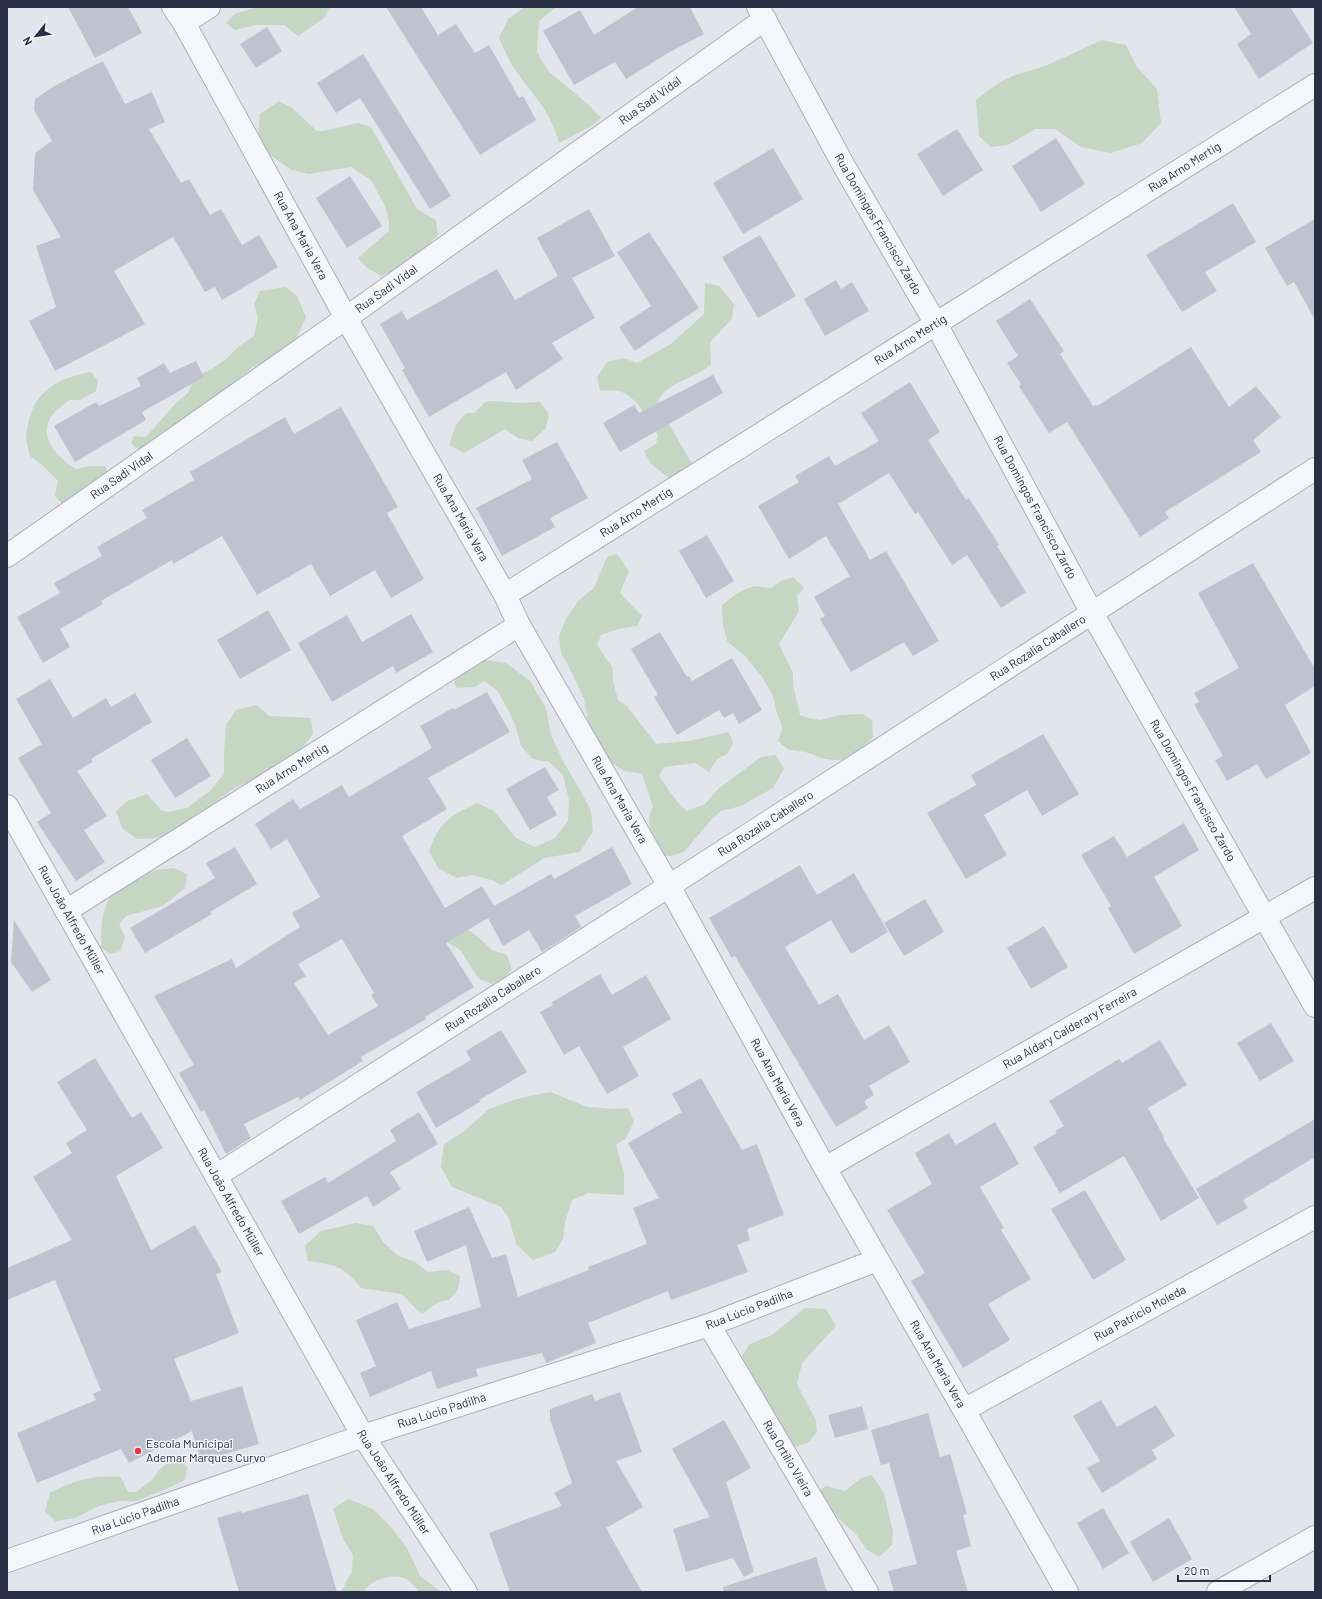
<svg xmlns="http://www.w3.org/2000/svg" width="1322" height="1599" font-family="Barlow,sans-serif">
<rect width="100%" height="100%" fill="#e2e5ec"/>
<g fill="#c5d6c3">
<polygon points="258,7 330,7 324,18 298,36 284,25 255,25 235,30 226,23 235,14"/>
<path d="M525,7H556L539,21L537,52L548,71L590,106L601,118L591,126L559,143C551,111 534,97 516,71C509,61 504,49 499,38L508,19Z"/>
<polygon points="1102,40 1126,45 1136,66 1157,89 1161,123 1142,143 1110,153 1081,147 1055,129 1035,129 1008,145 991,147 979,136 976,100 997,84 1015,75 1045,66"/>
<polygon points="279,101 292,108 317,131 323,131 358,123 371,127 417,209 436,220 438,235 404,267 381,276 366,267 358,258 389,231 389,222 385,206 371,180 351,167 309,174 292,170 270,155 258,136 260,114"/>
<path d="M705,283L719,286L734,304L732,319L710,342L711,364C695,379 670,380 658,400L666,419L694,467L682,476L669,478L651,464L644,451L656,444L658,435C649,420 637,396 619,391C613,390 606,391 600,390L597,378L607,362L624,358L637,363L671,344L704,314Z"/>
<polygon points="286,287 297,296 306,317 294,343 275,357 253,367 231,385 216,405 140,451 131,443 134,436 146,437 176,403 188,393 195,377 212,369 226,359 238,347 254,336 258,317 254,304 260,291"/>
<path d="M91,372L98,381L96,391L80,400H69C64,405 57,409 53,414C36,437 57,457 76,469L91,466H105L108,472L63,505L55,496L58,481L41,464L30,456C29,450 26,443 26,437C26,434 27,429 28,425C34,390 59,378 91,372Z"/>
<polygon points="492,401 521,403 540,402 549,414 546,428 532,441 518,438 505,429 464,453 449,445 456,425 466,413 474,413 485,402"/>
<polygon points="617,554 629,571 620,593 642,616 637,626 618,629 601,635 597,645 613,669 613,681 618,700 627,706 656,744 689,741 729,732 733,743 727,754 717,759 709,772 695,763 664,767 659,776 678,803 687,811 705,804 718,789 761,757 776,755 784,769 773,788 741,806 721,811 712,819 684,852 671,856 658,855 651,844 649,817 653,806 642,774 624,771 607,760 598,745 588,721 584,699 573,675 561,653 559,636 566,619 579,600 594,588 607,557"/>
<path d="M793,577L804,588L797,596L799,611L779,644L793,673V685L800,715L808,718L820,720L841,715L862,714L872,720L873,737C859,751 848,764 826,759C819,758 813,754 805,752C790,749 791,753 778,741L782,730L781,722L777,714L773,696L762,677L746,657L727,641L723,626L722,605L737,593L754,586L771,588L781,581Z"/>
<path d="M485,660L506,663L530,681L546,708L551,735L564,763L579,788L591,811L593,831L580,852L544,858L502,885L491,880L473,875L457,878L438,868L429,851C440,821 450,816 477,803L494,811L516,838L535,847L555,838L568,821L569,800L563,775L549,762L533,759L521,746L515,724L506,706L497,690L484,681L475,687L457,688L454,682L462,670Z"/>
<polygon points="257,705 269,716 311,718 313,734 299,752 268,772 233,789 218,800 207,816 178,834 155,838 137,839 122,828 116,811 127,801 147,794 161,810 168,812 187,808 210,791 224,774 224,752 226,725 236,710"/>
<path d="M174,868L187,874L185,888L163,906L126,916L119,925L125,937L120,951L110,954L100,947L102,944C100,929 102,909 111,896C116,888 140,875 150,872C157,869 166,869 174,868Z"/>
<polygon points="462,926 477,936 492,950 507,955 512,969 502,980 492,984 478,978 460,950 445,941"/>
<polygon points="550,1092 588,1107 613,1109 628,1108 634,1122 625,1139 616,1145 624,1173 624,1195 588,1193 572,1200 565,1222 563,1239 555,1252 533,1260 516,1244 509,1218 501,1207 452,1187 441,1167 444,1144 463,1132 489,1109 517,1099"/>
<path d="M356,1223L373,1226L384,1243L397,1255L415,1262L428,1272L446,1270L460,1276L458,1290L449,1300L439,1302L423,1313L418,1311L402,1294L361,1288C343,1265 335,1265 308,1261L305,1246L321,1231Z"/>
<polygon points="805,1308 826,1309 836,1326 802,1363 797,1384 816,1421 817,1432 809,1442 795,1447 783,1438 739,1360 750,1344 772,1335"/>
<path d="M180,1457L187,1467L185,1480L164,1490L136,1501H120L101,1505L75,1518L55,1521L45,1511L50,1493C75,1480 93,1475 121,1477L128,1492H136L152,1480L162,1467Z"/>
<polygon points="872,1475 884,1493 893,1532 892,1545 879,1557 866,1549 857,1535 813,1496 826,1486 845,1491 861,1478"/>
<path d="M348,1499L373,1509L392,1528L407,1548L420,1576L441,1592H419C415,1586 408,1578 400,1577C388,1575 369,1581 364,1592H341L352,1571L353,1555L343,1539L333,1509Z"/>
</g>
<g fill="#bfc3cf" fill-rule="evenodd">
<polygon points="68,7 128,7 142,33 95,58"/>
<polygon points="386,7 421,7 438,35 456,24 475,53 489,45 519,98 523,96 536,120 480,155"/>
<polygon points="638,7 690,7 704,34 668,53 626,79 615,62 574,85 543,31 580,10 594,35"/>
<polygon points="1234,7 1290,7 1313,43 1259,79 1237,44 1251,34"/>
<polygon points="267,27 282,51 256,68 240,44"/>
<polygon points="363,54 451,196 430,209 360,98 336,113 317,83"/>
<polygon points="103,61 125,104 152,92 165,122 149,129 181,183 189,179 210,215 221,209 242,245 259,235 278,267 222,300 215,287 205,292 173,237 114,271 145,324 55,371 29,321 56,307 36,246 61,237 33,190 35,153 52,141 34,110 35,99 56,85"/>
<polygon points="957,129 983,170 943,196 917,154"/>
<polygon points="1056,138 1085,184 1041,212 1012,166"/>
<polygon points="773,148 803,199 743,234 713,183"/>
<polygon points="350,176 382,226 347,248 316,198"/>
<polygon points="1233,203 1256,242 1205,272 1217,291 1182,312 1146,255"/>
<polygon points="589,209 615,256 572,278 595,318 552,343 563,359 516,390 506,372 429,417 402,370 405,368 380,324 402,311 407,320 497,269 515,300 558,276 537,238"/>
<polygon points="1315,219 1315,320 1294,282 1287,286 1265,248"/>
<polygon points="649,232 699,308 635,351 619,327 651,306 617,252"/>
<polygon points="760,235 796,296 758,318 722,257"/>
<polygon points="836,280 841,289 852,282 869,311 825,336 804,299"/>
<polygon points="1030,299 1064,351 1060,354 1093,406 1096,405 1097,406 1191,347 1229,407 1256,386 1281,417 1253,440 1261,452 1165,512 1169,518 1140,537 1067,422 1049,433 1019,386 1021,384 1007,363 1018,356 996,321"/>
<polygon points="196,361 204,377 142,412 146,420 75,462 54,426 96,402 99,406 141,386 137,378 164,363 170,373"/>
<polygon points="713,375 723,393 620,452 603,423 634,405 639,413"/>
<polygon points="910,382 940,432 928,440 966,500 969,498 999,545 997,546 1026,592 1001,608 967,555 952,565 918,512 915,514 889,473 838,504 870,560 886,551 939,641 913,656 904,642 851,672 820,619 825,616 814,597 850,576 826,536 789,559 758,506 799,482 795,476 829,456 835,466 879,441 861,413"/>
<polygon points="341,407 398,507 387,513 424,579 391,598 375,570 330,596 311,564 257,595 222,536 173,564 172,560 101,601 103,604 60,629 70,647 43,663 17,617 60,593 54,583 102,556 97,547 147,518 142,510 194,480 190,472 285,417 294,434"/>
<polygon points="557,442 588,498 550,518 555,527 502,556 476,508 532,479 522,460"/>
<polygon points="707,535 734,581 706,598 679,551"/>
<polygon points="1253,563 1315,669 1315,686 1285,705 1311,753 1266,779 1257,764 1227,781 1215,760 1223,756 1194,704 1199,702 1194,693 1239,668 1198,593"/>
<polygon points="268,610 291,650 240,679 217,640"/>
<polygon points="411,614 433,652 396,673 393,666 332,702 298,643 347,615 362,642"/>
<polygon points="660,632 687,677 689,676 692,681 732,658 762,710 739,724 733,713 724,718 719,710 677,735 654,697 658,695 631,649"/>
<polygon points="50,679 73,718 106,698 111,707 135,693 152,722 91,759 93,762 77,771 107,816 84,830 105,862 76,881 37,822 51,813 18,758 42,744 16,699"/>
<path d="M487,692L510,732L428,778L447,809L402,836L445,908L482,886L494,906L551,874L554,879L612,847L632,884L575,916L581,927L542,952L529,930L503,946L488,918L446,943L474,987L425,1017L426,1019L361,1057L363,1061L300,1100L298,1097L244,1124L251,1138L226,1154L204,1110L201,1112L179,1073L194,1065L154,996L232,959L236,968L300,927L292,913L320,897L287,839L271,849L255,824L293,799L300,809L342,785L349,797L432,748L420,726L453,708L454,710ZM342,939L374,993L371,995L378,1006L328,1035L294,983L306,976L298,964Z"/>
<polygon points="1043,734 1079,794 1042,816 1027,790 984,815 1007,855 966,879 927,813 976,785 971,775"/>
<polygon points="187,738 211,776 175,798 151,760"/>
<polygon points="545,767 559,790 547,797 557,815 530,830 506,789"/>
<polygon points="1184,823 1199,850 1154,877 1182,926 1134,954 1108,908 1111,906 1081,855 1114,836 1127,857"/>
<polygon points="235,847 257,884 210,912 212,914 145,953 130,928 215,878 206,863"/>
<polygon points="800,865 817,895 854,873 888,932 851,954 831,920 785,947 819,1005 838,994 864,1040 889,1025 910,1062 869,1086 874,1095 864,1101 868,1108 836,1127 735,956 732,958 709,918"/>
<polygon points="925,899 944,932 904,956 884,923"/>
<polygon points="14,920 51,980 32,992 11,962"/>
<polygon points="1044,926 1068,967 1031,989 1007,948"/>
<polygon points="600,974 612,995 646,975 671,1019 623,1047 639,1076 607,1094 579,1046 564,1055 540,1012 553,1005 552,1002"/>
<polygon points="1271,1023 1294,1061 1260,1081 1237,1043"/>
<polygon points="501,1030 527,1072 479,1100 480,1102 436,1128 416,1092 471,1060 466,1051"/>
<polygon points="1160,1040 1187,1085 1148,1108 1164,1137 1163,1138 1199,1198 1161,1221 1124,1156 1060,1193 1033,1147 1057,1133 1055,1131 1064,1126 1049,1101 1119,1059 1122,1063"/>
<polygon points="95,1058 132,1118 141,1112 163,1148 116,1176 151,1250 195,1225 222,1272 216,1274 239,1333 174,1359 191,1401 242,1386 259,1444 201,1461 192,1431 129,1463 121,1449 37,1483 17,1433 96,1400 93,1394 101,1390 55,1280 7,1300 7,1268 72,1240 33,1177 72,1153 66,1143 87,1130 57,1082"/>
<polygon points="701,1078 742,1150 757,1144 784,1215 747,1229 750,1240 737,1245 748,1272 671,1300 668,1291 588,1323 596,1343 546,1363 542,1353 476,1369 478,1376 437,1389 431,1371 370,1397 360,1373 376,1366 356,1320 397,1302 409,1329 481,1307 466,1245 427,1262 414,1231 469,1207 492,1258 506,1254 518,1297 589,1270 588,1267 647,1244 633,1208 659,1198 628,1143 682,1112 672,1094"/>
<polygon points="419,1112 438,1144 390,1172 401,1189 373,1207 367,1196 299,1234 281,1201 325,1177 328,1183 396,1141 390,1130"/>
<polygon points="1315,1119 1315,1157 1243,1200 1248,1208 1217,1225 1196,1189"/>
<polygon points="995,1122 1019,1164 980,1187 1004,1228 1001,1230 1031,1279 988,1304 1010,1340 963,1368 911,1281 925,1273 887,1210 932,1184 915,1153 949,1133 956,1145"/>
<polygon points="1085,1190 1126,1260 1093,1280 1051,1209"/>
<polygon points="620,1392 642,1452 616,1461 643,1507 606,1528 642,1592 510,1592 489,1533 562,1506 554,1493 572,1483 550,1419 550,1409 592,1394 595,1401"/>
<polygon points="1101,1400 1117,1427 1156,1405 1175,1436 1152,1450 1157,1459 1102,1493 1087,1468 1100,1461 1073,1416"/>
<polygon points="862,1406 868,1429 835,1438 828,1415"/>
<polygon points="928,1413 940,1457 950,1454 967,1514 963,1515 971,1546 956,1551 968,1592 894,1592 888,1571 917,1564 889,1463 881,1465 871,1430"/>
<polygon points="724,1420 751,1468 726,1482 754,1572 744,1577 733,1558 686,1572 673,1529 710,1517 672,1449"/>
<polygon points="308,1494 337,1592 239,1592 217,1518 241,1511 242,1513"/>
<polygon points="1103,1508 1129,1553 1103,1569 1077,1523"/>
<polygon points="1169,1518 1192,1559 1153,1582 1130,1542"/>
<polygon points="816,1557 827,1592 724,1592 723,1587"/>
</g>
<g fill="none" stroke-linecap="round" stroke-linejoin="round">
<g stroke="#aaaeba" stroke-width="24">
<g id="minor">
<path id="s1" d="M173,7L184,23L346,318L505,595L519,625L669,886L825,1168L964,1410L1067,1592"/>
<path id="s2" d="M758,7L844,166L936,324L1092,613L1315,1006"/>
<polyline points="184,23 209,7"/>
<path id="s3" d="M7,556L346,318L765,19"/>
<path id="s4" d="M505,595L1315,85"/>
<path id="s5" d="M7,806L363,1436L466,1592"/>
<path id="s6" d="M66,911L519,625"/>
<path id="s7" d="M825,1168L1315,888"/>
<path id="s8" d="M216,1176L669,886L1315,469"/>
<path id="s9" d="M709,1325L867,1592"/>
<path id="s10" d="M964,1410L1315,1217"/>
<path id="s11" d="M7,1561L363,1436L709,1325L877,1260"/>
<polyline points="1218,1592 1315,1537"/>
</g>
</g>
<use href="#minor" stroke="#f5f6f9" stroke-width="22"/>
</g>
<circle fill="#d93f43" stroke="#f2f4f9" stroke-width="1.5" cx="138" cy="1451" r="4"/>
<g text-anchor="middle" stroke-width="3" stroke-linejoin="round" paint-order="stroke">
<g font-size="12" fill="#292f45" stroke="#f2f4f9">
<text dy="4" stroke="none"><textPath href="#s3" startOffset="788">Rua Sadi Vidal</textPath></text>
<text dy="4" stroke="none"><textPath href="#s4" startOffset="803">Rua Arno Mertig</textPath></text>
<text dy="4" stroke="none"><textPath href="#s2" startOffset="248">Rua Domingos Francisco Zardo</textPath></text>
<text dy="4" stroke="none"><textPath href="#s1" startOffset="262">Rua Ana Maria Vera</textPath></text>
<text dy="4" stroke="none"><textPath href="#s3" startOffset="464">Rua Sadi Vidal</textPath></text>
<text dy="4" stroke="none"><textPath href="#s4" startOffset="479">Rua Arno Mertig</textPath></text>
<text dy="4" stroke="none"><textPath href="#s3" startOffset="140">Rua Sadi Vidal</textPath></text>
<text dy="4" stroke="none"><textPath href="#s2" startOffset="572">Rua Domingos Francisco Zardo</textPath></text>
<text dy="4" stroke="none"><textPath href="#s4" startOffset="155">Rua Arno Mertig</textPath></text>
<text dy="4" stroke="none"><textPath href="#s1" startOffset="586">Rua Ana Maria Vera</textPath></text>
<text dy="4" stroke="none"><textPath href="#s8" startOffset="977">Rua Rozalia Caballero</textPath></text>
<text dy="4" stroke="none"><textPath href="#s6" startOffset="267">Rua Arno Mertig</textPath></text>
<text dy="4" stroke="none"><textPath href="#s2" startOffset="896">Rua Domingos Francisco Zardo</textPath></text>
<text dy="4" stroke="none"><textPath href="#s1" startOffset="910">Rua Ana Maria Vera</textPath></text>
<text dy="4" stroke="none"><textPath href="#s8" startOffset="653">Rua Rozalia Caballero</textPath></text>
<text dy="4" stroke="none"><textPath href="#s5" startOffset="131">Rua João Alfredo Müller</textPath></text>
<text dy="4" stroke="none"><textPath href="#s8" startOffset="329">Rua Rozalia Caballero</textPath></text>
<text dy="4" stroke="none"><textPath href="#s7" startOffset="282">Rua Aldary Calderary Ferreira</textPath></text>
<text dy="4" stroke="none"><textPath href="#s1" startOffset="1234">Rua Ana Maria Vera</textPath></text>
<text dy="4" stroke="none"><textPath href="#s5" startOffset="455">Rua João Alfredo Müller</textPath></text>
<text dy="4" stroke="none"><textPath href="#s11" startOffset="784">Rua Lúcio Padilha</textPath></text>
<text dy="4" stroke="none"><textPath href="#s10" startOffset="201">Rua Patricio Moleda</textPath></text>
<text dy="4" stroke="none"><textPath href="#s1" startOffset="1558">Rua Ana Maria Vera</textPath></text>
<text dy="4" stroke="none"><textPath href="#s11" startOffset="460">Rua Lúcio Padilha</textPath></text>
<text dy="4" stroke="none"><textPath href="#s9" startOffset="155">Rua Ortílio Vieira</textPath></text>
<text dy="4" stroke="none"><textPath href="#s5" startOffset="779">Rua João Alfredo Müller</textPath></text>
<text dy="4" stroke="none"><textPath href="#s11" startOffset="136">Rua Lúcio Padilha</textPath></text>
</g>
<g font-size="12" fill="#292f45" stroke="#f2f4f9" text-anchor="start">
<text x="146" y="1448">Escola Municipal<tspan x="146" dy="14">Ademar Marques Curvo</tspan></text>
</g>
</g>
<rect width="1322" height="1599" fill="none" stroke="#292f45" stroke-width="16"/>
<g transform="translate(36 36) rotate(240)" stroke="#f2f4f9" stroke-width="3" paint-order="stroke">
<path d="M0-3L7 15L0 10L-7 15Z" fill="#292f45"/>
<text y="-6" font-size="11" font-weight="bold" text-anchor="middle" fill="#292f45">N</text>
</g>
<path d="M1178 1575v6h92v-6" fill="none" stroke="#292f45" stroke-width="2"/>
<text x="1184" y="1575" font-size="12" fill="#292f45" stroke="#f2f4f9" stroke-width="3" paint-order="stroke">20 m</text>
</svg>
